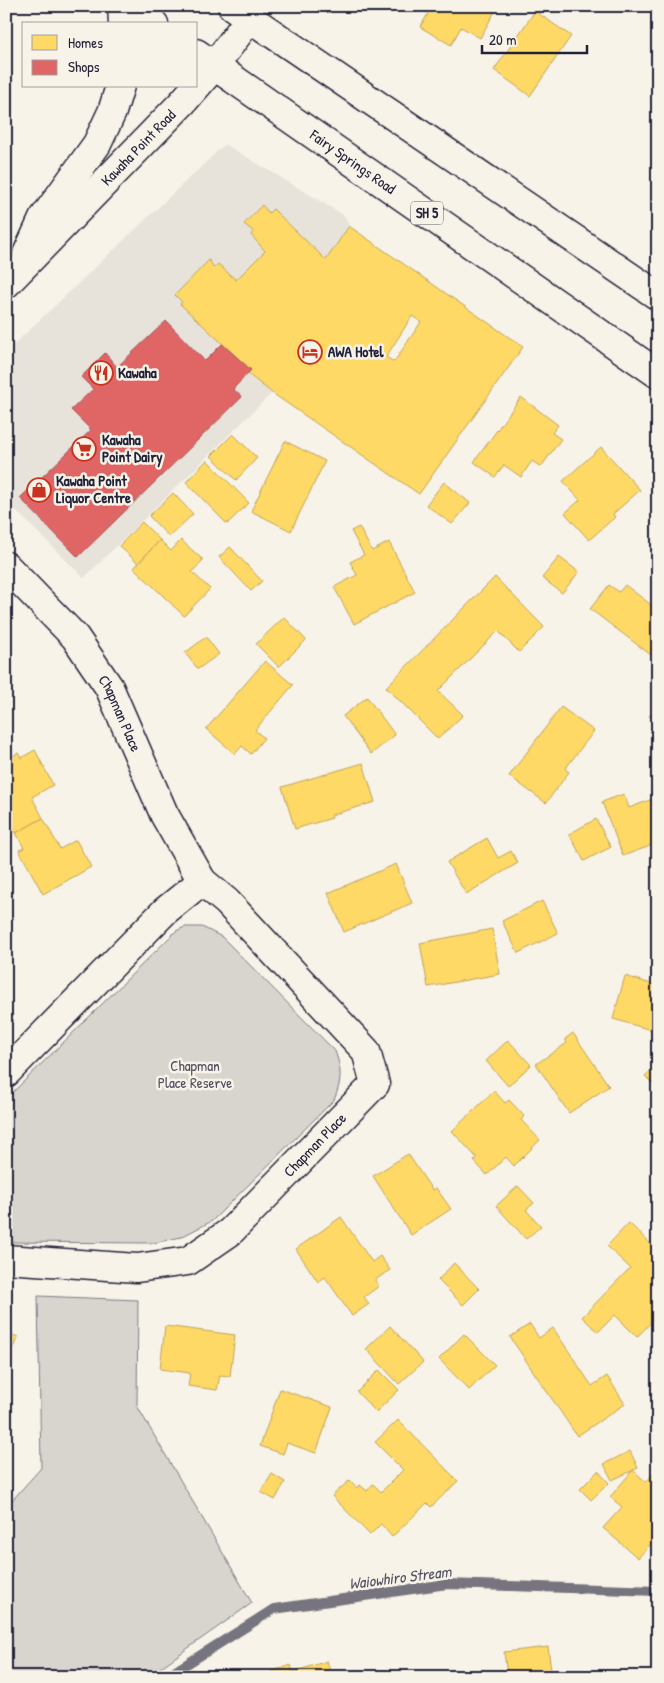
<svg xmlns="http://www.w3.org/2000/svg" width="664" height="1683" font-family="'Patrick Hand',sans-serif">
<rect width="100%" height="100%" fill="#f7f3e8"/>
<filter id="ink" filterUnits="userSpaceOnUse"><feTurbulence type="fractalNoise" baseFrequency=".02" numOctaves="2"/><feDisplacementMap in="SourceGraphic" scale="10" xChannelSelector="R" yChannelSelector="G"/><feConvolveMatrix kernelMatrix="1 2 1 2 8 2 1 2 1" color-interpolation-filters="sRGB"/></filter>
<g filter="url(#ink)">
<polygon fill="#e7e3db" points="225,144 345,216 349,226 248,374 272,393 84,578 6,501 6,352"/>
<g fill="#d8d5cf" stroke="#7d7c85">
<path d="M185,927H202L222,937L335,1051C342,1070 342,1081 334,1100L212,1221L181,1237L154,1243L6,1242V1099L176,931Z"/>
<polygon points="38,1296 138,1300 137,1406 252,1603 147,1677 6,1677 6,1507 41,1468"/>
</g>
<g fill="#ffd966" stroke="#bda259" fill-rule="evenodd">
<polygon points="421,6 498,6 480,38 461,27 451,45 420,27 428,14 420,9"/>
<polygon points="535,11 571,36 530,96 494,70"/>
<path d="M262,205L269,213L273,209L326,260L349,226L523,347L419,494L272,393L248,374L251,370L180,304L182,302L175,295L209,260L214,268L218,264L236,280L265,251L251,235L253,231L244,224ZM412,316L421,322L394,362L386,357Z"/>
<polygon points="521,397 558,425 552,433 561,439 541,467 532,461 521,477 504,465 495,477 474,462"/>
<polygon points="233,434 257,458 236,480 211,456"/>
<polygon points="285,441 325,461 291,531 251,511"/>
<polygon points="601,447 640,490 613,514 615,517 589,540 565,513 580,500 563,481"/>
<polygon points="207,460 249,503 227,524 186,482"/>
<polygon points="444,482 470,503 452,524 426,505"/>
<polygon points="173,493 193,514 169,537 149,516"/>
<polygon points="142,522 160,540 138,563 119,546"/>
<polygon points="359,527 372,551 389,542 415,592 354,624 334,587 357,575 350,562 364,555 351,531"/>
<polygon points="160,540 171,551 181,540 203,560 192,572 210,589 184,616 134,568"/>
<polygon points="230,547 262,581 251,591 219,557"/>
<polygon points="559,557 579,572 562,593 542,578"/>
<polygon points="495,577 544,627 519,652 498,631 438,691 463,715 438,739 386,687"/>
<polygon points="609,585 619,592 625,585 658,610 658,646 651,655 590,609"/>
<polygon points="284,617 306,640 279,667 256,644"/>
<polygon points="206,637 219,654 198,669 185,653"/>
<polygon points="265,661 293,685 255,730 264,738 251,754 242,746 235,754 206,729"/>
<polygon points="367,697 395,735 371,754 343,716"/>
<polygon points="561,707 594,731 565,769 569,772 546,803 509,776"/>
<polygon points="658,708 658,724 649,716"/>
<polygon points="35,750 53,785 32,797 43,818 16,833 6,816 6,760 18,753 21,758"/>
<polygon points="363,763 375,802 331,815 332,818 295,829 282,787"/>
<polygon points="624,794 629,808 658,797 658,843 623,856 602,802"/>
<polygon points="43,818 60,849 76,840 91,867 43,894 19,850 24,848 16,833"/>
<polygon points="596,819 611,847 584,861 569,834"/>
<polygon points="487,838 498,858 511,851 518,863 466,894 447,862"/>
<polygon points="396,864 412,903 344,932 328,893"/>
<polygon points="542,901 558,933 518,953 502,921"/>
<polygon points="492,929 500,974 428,987 420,943"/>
<polygon points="625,976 658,986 658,1032 613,1019"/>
<polygon points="573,1033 609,1086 569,1113 536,1064 567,1043 565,1039"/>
<polygon points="508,1040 531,1065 508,1086 486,1061"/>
<polygon points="658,1064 658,1089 645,1076"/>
<polygon points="494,1091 505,1103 509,1100 524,1116 521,1120 540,1140 514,1166 506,1157 487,1175 474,1161 477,1158 452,1131"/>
<polygon points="408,1154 432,1190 436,1188 451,1209 411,1235 373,1176"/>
<polygon points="518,1186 534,1203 526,1210 541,1226 526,1239 496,1206"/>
<polygon points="341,1217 372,1262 380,1256 390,1270 375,1280 379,1286 364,1297 369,1304 352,1316 325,1277 318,1282 296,1249"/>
<polygon points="629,1223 658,1251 658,1315 637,1337 615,1315 598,1332 582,1317 630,1268 607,1246"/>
<polygon points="454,1263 479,1289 463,1305 438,1280"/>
<polygon points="530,1324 539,1338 553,1328 592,1386 607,1376 625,1404 577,1436 510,1337"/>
<polygon points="165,1326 235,1335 230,1376 220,1375 217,1390 188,1386 190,1373 160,1369"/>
<polygon points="390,1326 423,1362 399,1384 366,1349"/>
<polygon points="6,1332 18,1337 6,1363"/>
<polygon points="464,1334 495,1365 469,1390 439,1359"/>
<polygon points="379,1370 399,1390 376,1412 357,1392"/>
<polygon points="280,1389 332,1407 316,1453 287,1443 283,1454 260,1446"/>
<polygon points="398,1420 458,1481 431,1507 427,1503 392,1537 381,1524 370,1535 332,1496 350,1480 357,1488 360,1485 367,1491 373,1484 381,1492 403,1470 375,1442"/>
<polygon points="630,1451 638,1468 612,1480 604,1464"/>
<polygon points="633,1470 646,1482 655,1472 658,1474 658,1536 638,1558 603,1528 622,1507 610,1497"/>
<polygon points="598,1471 609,1483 591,1500 580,1489"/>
<polygon points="272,1474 285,1482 275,1500 261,1492"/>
<polygon points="548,1647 551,1670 507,1675 504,1652"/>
<polygon points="327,1661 332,1677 272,1677 270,1672 291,1665 293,1672"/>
</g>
<polygon fill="#e06666" stroke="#a75259" points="166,321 205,361 222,344 251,370 233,389 242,397 78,557 20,498 91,430 71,410 93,389 81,377 105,353 117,367"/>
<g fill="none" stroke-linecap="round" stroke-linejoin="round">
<polyline stroke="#76747f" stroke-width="10" points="166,1677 274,1609 447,1584 658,1591"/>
<g stroke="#22223b" stroke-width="31">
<g id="minor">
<polyline points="122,6 123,24"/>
<polyline points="27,254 43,219 97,144 112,112 120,86"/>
<path id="s1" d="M6,284L182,103L214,66L250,18"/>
<path id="s2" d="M6,566L75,637L109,687L164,814L202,881L227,902L366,1051L375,1084L230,1232L188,1261L137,1268L6,1259"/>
<polyline points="6,1073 165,911 202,881"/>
</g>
</g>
<g stroke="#22223b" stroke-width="31">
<g id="highway">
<polyline points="129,6 154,24"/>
<polyline points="232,6 658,296"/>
<path id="s3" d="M196,53L658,374"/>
</g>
</g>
<use href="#minor" stroke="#f7f3e8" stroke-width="28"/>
<use href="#highway" stroke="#f7f3e8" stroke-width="28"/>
</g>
</g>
<defs>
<g id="hotel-ring" transform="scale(1.25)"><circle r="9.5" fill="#f7f3e8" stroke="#c8321e" stroke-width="1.5"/><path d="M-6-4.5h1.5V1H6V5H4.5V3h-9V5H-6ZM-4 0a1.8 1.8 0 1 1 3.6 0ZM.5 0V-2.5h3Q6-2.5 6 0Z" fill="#c8321e"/></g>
<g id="restaurant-ring" transform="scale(1.25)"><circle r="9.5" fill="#f7f3e8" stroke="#c8321e" stroke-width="1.5"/><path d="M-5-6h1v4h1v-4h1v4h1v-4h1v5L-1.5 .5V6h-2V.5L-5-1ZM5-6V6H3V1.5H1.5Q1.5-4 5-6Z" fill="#c8321e"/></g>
<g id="supermarket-ring" transform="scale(1.25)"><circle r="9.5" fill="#f7f3e8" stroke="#c8321e" stroke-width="1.5"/><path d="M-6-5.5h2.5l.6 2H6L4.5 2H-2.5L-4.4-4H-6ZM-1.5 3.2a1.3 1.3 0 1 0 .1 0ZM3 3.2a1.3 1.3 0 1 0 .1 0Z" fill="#c8321e"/></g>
<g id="shop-ring" transform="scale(1.25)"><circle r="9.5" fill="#f7f3e8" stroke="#c8321e" stroke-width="1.5"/><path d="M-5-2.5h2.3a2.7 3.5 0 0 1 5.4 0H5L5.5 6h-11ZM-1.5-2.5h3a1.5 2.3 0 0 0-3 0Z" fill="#c8321e"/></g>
</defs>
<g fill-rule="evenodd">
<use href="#hotel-ring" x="310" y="352"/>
<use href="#restaurant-ring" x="101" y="373"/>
<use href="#supermarket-ring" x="84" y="449"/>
<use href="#shop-ring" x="39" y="490"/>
</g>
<g text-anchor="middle" stroke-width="5" stroke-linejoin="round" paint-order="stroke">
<rect fill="#f7f3e8" stroke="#62616f" stroke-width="1" x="411" y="201.5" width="32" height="23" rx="4"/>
<g font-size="14" font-weight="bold" fill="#22223b">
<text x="427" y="218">SH 5</text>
</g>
<g font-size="15" fill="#22223b" stroke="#f7f3e8">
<text dy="5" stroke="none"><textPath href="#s1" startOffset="190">Kawaha Point Road</textPath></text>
<text dy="5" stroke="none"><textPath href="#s3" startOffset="191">Fairy Springs Road</textPath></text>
<text dy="5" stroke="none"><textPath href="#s2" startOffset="188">Chapman Place</textPath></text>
<text transform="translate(315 1145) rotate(-46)" y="5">Chapman Place</text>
</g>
<g font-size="15" font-weight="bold" fill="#22223b" stroke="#f7f3e8" text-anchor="start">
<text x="328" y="357">AWA Hotel</text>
<text x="118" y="378">Kawaha</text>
<text x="102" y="445">Kawaha<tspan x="102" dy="17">Point Dairy</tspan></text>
<text x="56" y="486">Kawaha Point<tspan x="56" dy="17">Liquor Centre</tspan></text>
</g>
<g font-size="15" fill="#504f60" stroke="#f7f3e8">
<text x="195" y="1071">Chapman<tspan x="195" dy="17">Place Reserve</tspan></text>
</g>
<g font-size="16" font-style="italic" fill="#535263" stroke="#f7f3e8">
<text transform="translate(400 1577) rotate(-7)" y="6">Waiowhiro Stream</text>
</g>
</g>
<rect width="664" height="1683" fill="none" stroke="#f7f3e8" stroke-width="25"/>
<rect x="12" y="12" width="639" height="1658" fill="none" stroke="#22223b" stroke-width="2" filter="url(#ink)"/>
<rect x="22" y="22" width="175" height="65" fill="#f7f3e8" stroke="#a29fa3"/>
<rect x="32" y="35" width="25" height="15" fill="#ffd966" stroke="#a29fa3"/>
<text x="68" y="48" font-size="15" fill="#22223b">Homes</text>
<rect x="32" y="60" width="25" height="15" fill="#e06666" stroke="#a29fa3"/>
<text x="68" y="72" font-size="15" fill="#22223b">Shops</text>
<path d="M482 45v8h105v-8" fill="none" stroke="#22223b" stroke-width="2.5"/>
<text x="489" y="45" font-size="15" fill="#22223b" stroke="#f7f3e8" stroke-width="4" paint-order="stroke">20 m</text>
</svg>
